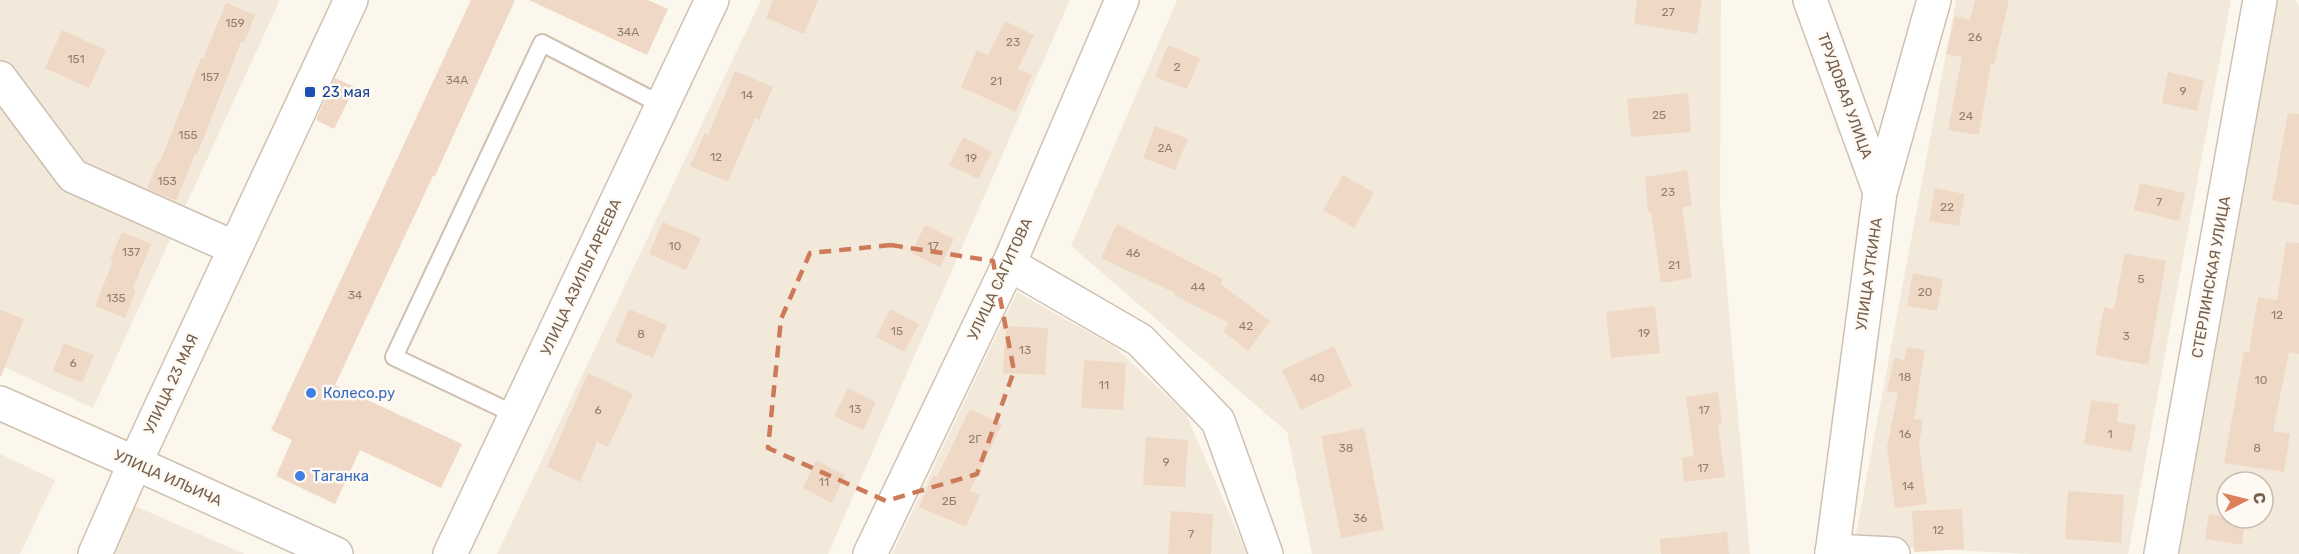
<svg xmlns="http://www.w3.org/2000/svg" width="2299" height="554" font-family="Rubik,sans-serif">
<rect width="100%" height="100%" fill="#fcf7ed"/>
<g fill="#f3e9db" fill-rule="evenodd">
<polygon points="0,0 280,0 93,408 0,365"/>
<polygon points="761,0 1070,0 828,554 497,554"/>
<polygon points="1177,0 1721,0 1720,208 1750,554 1312,554 1287,432 1071,246"/>
<polygon points="1956,0 2231,0 2128,554 2030,554 1854,545"/>
<path d="M2276,0H2295L2299,6V554H2179ZM2227,482H2263V518H2227Z"/>
<polygon points="1017,292 1115,347 1186,414 1247,554 892,554"/>
<polygon points="0,454 55,480 20,554 0,554"/>
<polygon points="128,503 245,554 106,554"/>
</g>
<g fill="#efd9c6">
<polygon points="471,0 515,0 435,176 433,176 335,385 462,444 441,488 360,450 335,504 276,476 292,440 271,430"/>
<polygon points="529,0 648,0 668,9 647,55"/>
<polygon points="773,0 818,0 804,34 766,18"/>
<polygon points="1637,0 1702,0 1697,34 1634,24"/>
<polygon points="1975,0 2009,0 1994,65 1991,64 1979,135 1948,130 1962,57 1946,54 1955,16 1970,20"/>
<polygon points="226,3 255,15 244,43 241,42 197,155 195,154 176,201 147,188 158,161 160,162 201,58 203,59"/>
<polygon points="1005,21 1034,35 1018,69 1032,75 1016,112 961,87 977,50 988,55"/>
<polygon points="62,30 106,50 89,88 45,68"/>
<polygon points="1168,45 1200,58 1187,89 1155,77"/>
<polygon points="735,71 773,87 759,120 755,118 728,182 690,166 705,133 708,135"/>
<polygon points="2168,72 2204,80 2197,111 2162,103"/>
<polygon points="335,78 355,87 334,129 316,120"/>
<polygon points="1688,93 1691,132 1631,137 1627,99"/>
<polygon points="2288,113 2299,114 2299,205 2272,200"/>
<polygon points="1155,126 1188,139 1175,170 1143,158"/>
<polygon points="963,137 992,152 978,179 949,165"/>
<polygon points="1687,170 1692,206 1682,207 1692,278 1661,283 1651,212 1648,212 1645,177"/>
<polygon points="1343,175 1374,193 1354,228 1323,210"/>
<polygon points="2140,183 2185,193 2179,221 2134,210"/>
<polygon points="1935,188 1965,194 1959,226 1929,221"/>
<polygon points="663,222 701,238 686,270 649,254"/>
<polygon points="1117,224 1223,279 1221,284 1270,321 1248,351 1223,331 1229,323 1174,295 1175,293 1101,258"/>
<polygon points="925,225 954,239 940,267 911,253"/>
<polygon points="122,232 151,244 133,288 136,290 125,318 95,306 113,261 110,260"/>
<polygon points="2286,242 2299,243 2299,354 2289,352 2273,431 2290,434 2284,472 2224,463 2244,351 2249,352 2258,297 2277,300"/>
<polygon points="2125,253 2166,261 2148,365 2095,355 2104,307 2114,309"/>
<polygon points="1913,273 1943,279 1937,311 1907,306"/>
<polygon points="1655,306 1660,353 1611,358 1606,312"/>
<polygon points="629,309 667,325 653,358 615,342"/>
<polygon points="890,309 919,324 904,352 876,337"/>
<polygon points="0,310 24,319 1,376 0,376"/>
<polygon points="1006,326 1048,328 1045,375 1003,373"/>
<polygon points="64,343 94,355 82,383 53,371"/>
<polygon points="1334,346 1352,386 1301,410 1282,370"/>
<polygon points="1907,347 1925,350 1914,419 1923,420 1919,445 1927,504 1895,508 1887,447 1898,393 1887,391 1894,358 1904,360"/>
<polygon points="1084,360 1126,363 1123,410 1081,408"/>
<polygon points="588,373 633,394 608,447 597,442 580,482 547,467"/>
<polygon points="848,388 876,402 863,430 834,416"/>
<polygon points="1718,392 1722,424 1718,425 1725,477 1684,482 1682,458 1694,456 1686,397"/>
<polygon points="2091,400 2119,404 2117,422 2136,425 2131,452 2084,444"/>
<polygon points="970,409 1002,424 970,491 980,495 966,527 919,507 933,475 937,477"/>
<polygon points="1364,428 1384,530 1341,538 1321,436"/>
<polygon points="1146,437 1188,440 1185,487 1143,485"/>
<polygon points="816,460 845,475 832,503 803,488"/>
<polygon points="2068,491 2124,495 2121,543 2065,539"/>
<polygon points="1962,509 1964,549 1914,552 1912,511"/>
<polygon points="1171,511 1213,514 1211,554 1168,554"/>
<polygon points="2209,514 2245,519 2242,545 2205,539"/>
<polygon points="1727,532 1729,554 1661,554 1660,539"/>
</g>
<g fill="none" stroke-linecap="round" stroke-linejoin="round">
<g stroke="#cec0b2" stroke-width="20">
<polyline id="service" points="516,415 394,357 542,43 662,105"/>
</g>
<g stroke="#cec0b2" stroke-width="36">
<g id="minor">
<polyline points="1810,0 1880,192"/>
<polyline points="0,78 73,176 235,248"/>
<polyline points="1009,264 1140,340 1218,421 1266,554"/>
<polyline points="1832,551 1893,554"/>
<polyline points="450,554 712,0"/>
<polyline points="870,554 1009,264 1122,0"/>
<polyline points="1832,554 1880,192 1934,0"/>
<polyline points="2161,554 2260,0"/>
</g>
</g>
<g stroke="#cec0b2" stroke-width="36">
<polyline id="tertiary" points="135,463 336,554"/>
</g>
<g stroke="#d0c0b0" stroke-width="36">
<g id="secondary">
<polyline points="0,403 135,463"/>
<polyline points="95,554 135,463 351,0"/>
</g>
</g>
<use href="#service" stroke="#fff" stroke-width="16"/>
<use href="#minor" stroke="#fff" stroke-width="33"/>
<use href="#tertiary" stroke="#fff" stroke-width="33"/>
<use href="#secondary" stroke="#fff" stroke-width="33"/>
</g>
<path fill="none" stroke="#cd7a59" stroke-width="4.5" stroke-dasharray="12 8" stroke-linejoin="round" d="M891,245L993,261L1014,371L977,474L886,501L768,448L781,319L810,253Z"/>
<rect fill="#1a4fb4" stroke="#fefaf3" stroke-width="2" x="304" y="86" width="12" height="12" rx="3"/>
<g fill="#3f7fe0" stroke="#fefaf3" stroke-width="2">
<circle cx="311" cy="393" r="6"/>
<circle cx="300" cy="476" r="6"/>
</g>
<g text-anchor="middle" stroke-width="5" stroke-linejoin="round" paint-order="stroke">
<g font-size="12" fill="#947e6e">
<text x="1668" y="16">27</text>
<text x="235" y="27">159</text>
<text x="628" y="36">34А</text>
<text x="1975" y="41">26</text>
<text x="1013" y="46">23</text>
<text x="76" y="63">151</text>
<text x="1177" y="71">2</text>
<text x="210" y="81">157</text>
<text x="457" y="84">34А</text>
<text x="996" y="85">21</text>
<text x="2183" y="95">9</text>
<text x="747" y="99">14</text>
<text x="1659" y="119">25</text>
<text x="1966" y="120">24</text>
<text x="188" y="139">155</text>
<text x="1165" y="152">2А</text>
<text x="716" y="161">12</text>
<text x="971" y="162">19</text>
<text x="167" y="185">153</text>
<text x="1668" y="196">23</text>
<text x="2159" y="206">7</text>
<text x="1947" y="211">22</text>
<text x="675" y="250">10</text>
<text x="933" y="250">17</text>
<text x="131" y="256">137</text>
<text x="1133" y="257">46</text>
<text x="1674" y="269">21</text>
<text x="2141" y="283">5</text>
<text x="1198" y="291">44</text>
<text x="1925" y="296">20</text>
<text x="355" y="299">34</text>
<text x="116" y="302">135</text>
<text x="2277" y="319">12</text>
<text x="1246" y="330">42</text>
<text x="897" y="335">15</text>
<text x="1644" y="337">19</text>
<text x="641" y="338">8</text>
<text x="2126" y="340">3</text>
<text x="1025" y="354">13</text>
<text x="73" y="367">6</text>
<text x="1905" y="381">18</text>
<text x="1317" y="382">40</text>
<text x="2261" y="384">10</text>
<text x="1104" y="389">11</text>
<text x="855" y="413">13</text>
<text x="598" y="414">6</text>
<text x="1704" y="414">17</text>
<text x="1905" y="438">16</text>
<text x="2110" y="438">1</text>
<text x="975" y="443">2Г</text>
<text x="1346" y="452">38</text>
<text x="2257" y="452">8</text>
<text x="1166" y="466">9</text>
<text x="1703" y="472">17</text>
<text x="824" y="486">11</text>
<text x="1908" y="490">14</text>
<text x="949" y="505">2Б</text>
<text x="1360" y="522">36</text>
<text x="1938" y="534">12</text>
<text x="1191" y="538">7</text>
</g>
<g font-size="15" fill="#164399" stroke="#fefaf3" text-anchor="start">
<text x="322" y="97">23 мая</text>
</g>
<g font-size="15" fill="#766050" stroke="#fefaf3">
<text transform="translate(1845 96) rotate(70)" y="5">ТРУДОВАЯ УЛИЦА</text>
<text transform="translate(1869 274) rotate(-82)" y="5">УЛИЦА УТКИНА</text>
<text transform="translate(581 277) rotate(-65)" y="5">УЛИЦА АЗИЛЬГАРЕЕВА</text>
<text transform="translate(2211 277) rotate(-80)" y="5">СТЕРЛИНСКАЯ УЛИЦА</text>
<text transform="translate(1000 279) rotate(-65)" y="5">УЛИЦА САГИТОВА</text>
<text transform="translate(171 384) rotate(-65)" y="5">УЛИЦА 23 МАЯ</text>
<text transform="translate(168 478) rotate(24)" y="5">УЛИЦА ИЛЬИЧА</text>
</g>
<g font-size="15" fill="#366cbe" stroke="#fefaf3" text-anchor="start">
<text x="323" y="398">Колесо.ру</text>
<text x="312" y="481">Таганка</text>
</g>
</g>
<g transform="translate(2245 500) rotate(83)"><circle r="28" fill="#fefaf3" stroke="#c8bcb2" stroke-width="1.5"/>
<path d="M0-4.5L10 22L0 15L-10 22Z" fill="#dc7f5b"/>
<text y="-9" font-size="16" font-weight="bold" text-anchor="middle" fill="#766050">С</text>
</g>
</svg>
